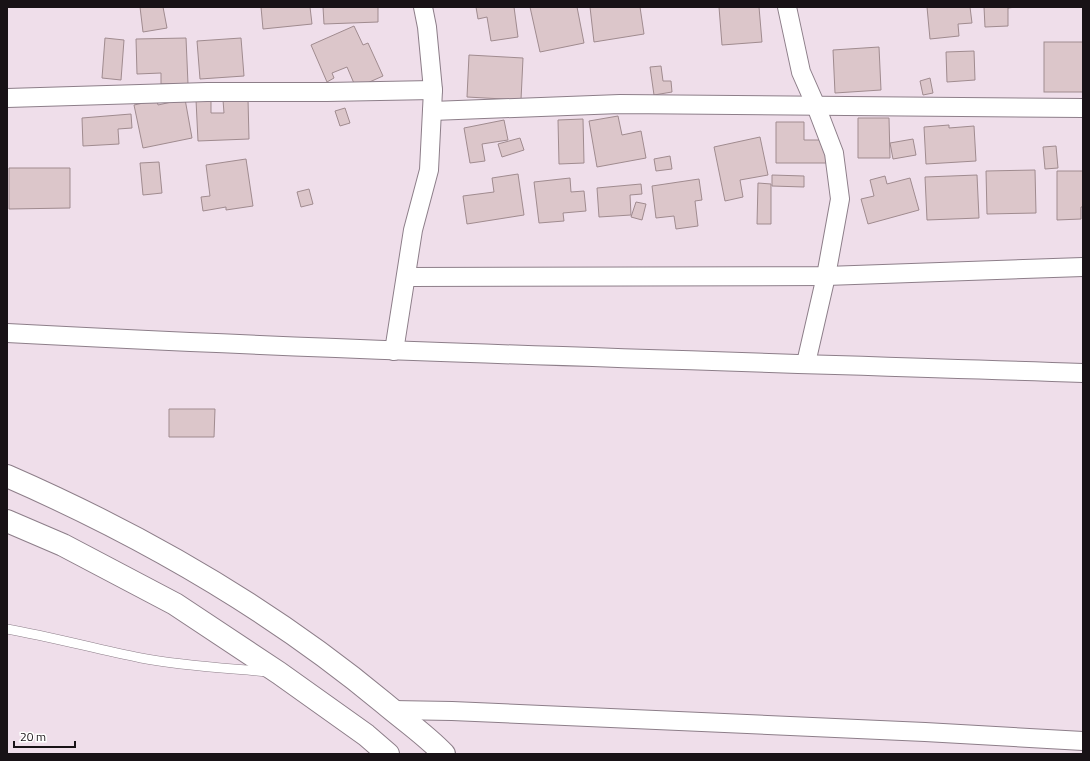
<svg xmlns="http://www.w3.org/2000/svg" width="1090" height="761" font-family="'Titillium Web',sans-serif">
<rect width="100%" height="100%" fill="#efdeea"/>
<g fill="#dcc6ca" stroke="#a08b8f">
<polygon points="140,7 163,7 167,28 143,32"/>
<polygon points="261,7 310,7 312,24 263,29"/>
<polygon points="323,7 378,7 378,22 324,24"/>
<polygon points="476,7 514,7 518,37 491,41 487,17 478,19"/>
<polygon points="530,7 577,7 584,43 540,52"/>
<polygon points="590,7 640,7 644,34 594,42"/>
<polygon points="719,7 759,7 762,42 722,45"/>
<polygon points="927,7 970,7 972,23 958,24 959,36 930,39"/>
<polygon points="984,7 1016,7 1008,8 1008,26 985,27"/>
<polygon points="354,26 363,45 368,43 383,76 356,88 347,67 332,73 334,78 327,82 311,45"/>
<polygon points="105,38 124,40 121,80 102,78"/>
<polygon points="186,38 188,84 161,84 161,73 137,74 136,39"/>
<polygon points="241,38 244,76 200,79 197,41"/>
<rect x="1044" y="42" width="39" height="50"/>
<polygon points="879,47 881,90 835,93 833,50"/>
<polygon points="974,51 975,80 947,82 946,52"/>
<polygon points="469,55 523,58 521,100 467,97"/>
<polygon points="661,66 663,81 671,81 672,92 654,95 650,67"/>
<polygon points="930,78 933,93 923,95 920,81"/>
<polygon points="185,99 192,138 143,148 134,105 157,100 158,105"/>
<polygon points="248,99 249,139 198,141 196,100 211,100 211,113 224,113 223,100"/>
<polygon points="345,108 350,123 340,126 335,111"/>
<polygon points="131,114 132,128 118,129 119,144 83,146 82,118"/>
<polygon points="618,116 622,135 641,131 646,158 597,167 589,121"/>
<polygon points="858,118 889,118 890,158 858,158"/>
<polygon points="583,119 584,163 559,164 558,120"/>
<polygon points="504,120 508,140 482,144 485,161 470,163 464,128"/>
<polygon points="776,122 804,122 804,140 833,140 833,163 776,163"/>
<polygon points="949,125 949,128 974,126 976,161 926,164 924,127"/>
<polygon points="760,137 768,175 740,180 743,197 725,201 714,147"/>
<polygon points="520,138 524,150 502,157 498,144"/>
<polygon points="913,139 916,155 893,159 890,143"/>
<polygon points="1056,146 1058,168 1045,169 1043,147"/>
<polygon points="670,156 672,169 656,171 654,159"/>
<polygon points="246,159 253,206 226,210 226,207 203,211 201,197 210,196 206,165"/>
<polygon points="159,162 162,193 143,195 140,163"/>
<polygon points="9,168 70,168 70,208 9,209"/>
<polygon points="1035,170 1036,213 987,214 986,171"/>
<polygon points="1057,171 1083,171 1083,207 1081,207 1081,219 1057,220"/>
<polygon points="518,174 524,215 467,224 463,196 494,192 492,178"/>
<polygon points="772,175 804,176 804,187 772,186"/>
<polygon points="977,175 979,218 927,220 925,177"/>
<polygon points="885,176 887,184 910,178 919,210 868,224 861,199 874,196 870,180"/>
<polygon points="570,178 571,192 584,191 586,211 563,213 564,221 539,223 534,182"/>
<polygon points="699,179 702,200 695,201 698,226 676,229 674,216 656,218 652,186"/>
<polygon points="758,183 771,184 771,224 757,224"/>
<polygon points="641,184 642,194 630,195 631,215 599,217 597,188"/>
<polygon points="309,189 313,204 301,207 297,192"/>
<polygon points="636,202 646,204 642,220 631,217"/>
<polygon points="169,409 215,409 214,437 169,437"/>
</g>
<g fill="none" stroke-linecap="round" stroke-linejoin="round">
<g stroke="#8d7e89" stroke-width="10">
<path id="lane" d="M7,629C52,637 96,649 141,658C183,666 225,668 268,672"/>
</g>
<g stroke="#8d7e89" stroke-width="20">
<g id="street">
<polyline points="787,7 801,72 816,106 834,153 840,199 826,276 806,363"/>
<polyline points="7,98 207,92 327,92 433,90"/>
<polyline points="432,111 620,104 1083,108"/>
<polyline points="406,277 826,276 1083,267"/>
<path d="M7,333C365,352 724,361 1083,373"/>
<polyline points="394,351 413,230 429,170 433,90 427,27 423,7"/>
<polyline points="392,710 452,711 925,732 1083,741"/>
</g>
</g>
<g stroke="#8d7e89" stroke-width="24">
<g id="secondary">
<path d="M7,476C142,535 271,609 384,703C404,720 426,735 444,754"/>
<polyline points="7,521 63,545 175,604 279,673 366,735 388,754"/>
</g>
</g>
<use href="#lane" stroke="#fff" stroke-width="9"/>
<use href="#street" stroke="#fff" stroke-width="18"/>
<use href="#secondary" stroke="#fff" stroke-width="22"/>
</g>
<rect width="1090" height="761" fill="none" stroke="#181216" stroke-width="16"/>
<path d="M14 741v6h61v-6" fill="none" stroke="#181216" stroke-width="2"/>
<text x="20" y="741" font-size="12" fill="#181216" stroke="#ffffff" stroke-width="3" paint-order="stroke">20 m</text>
</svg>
